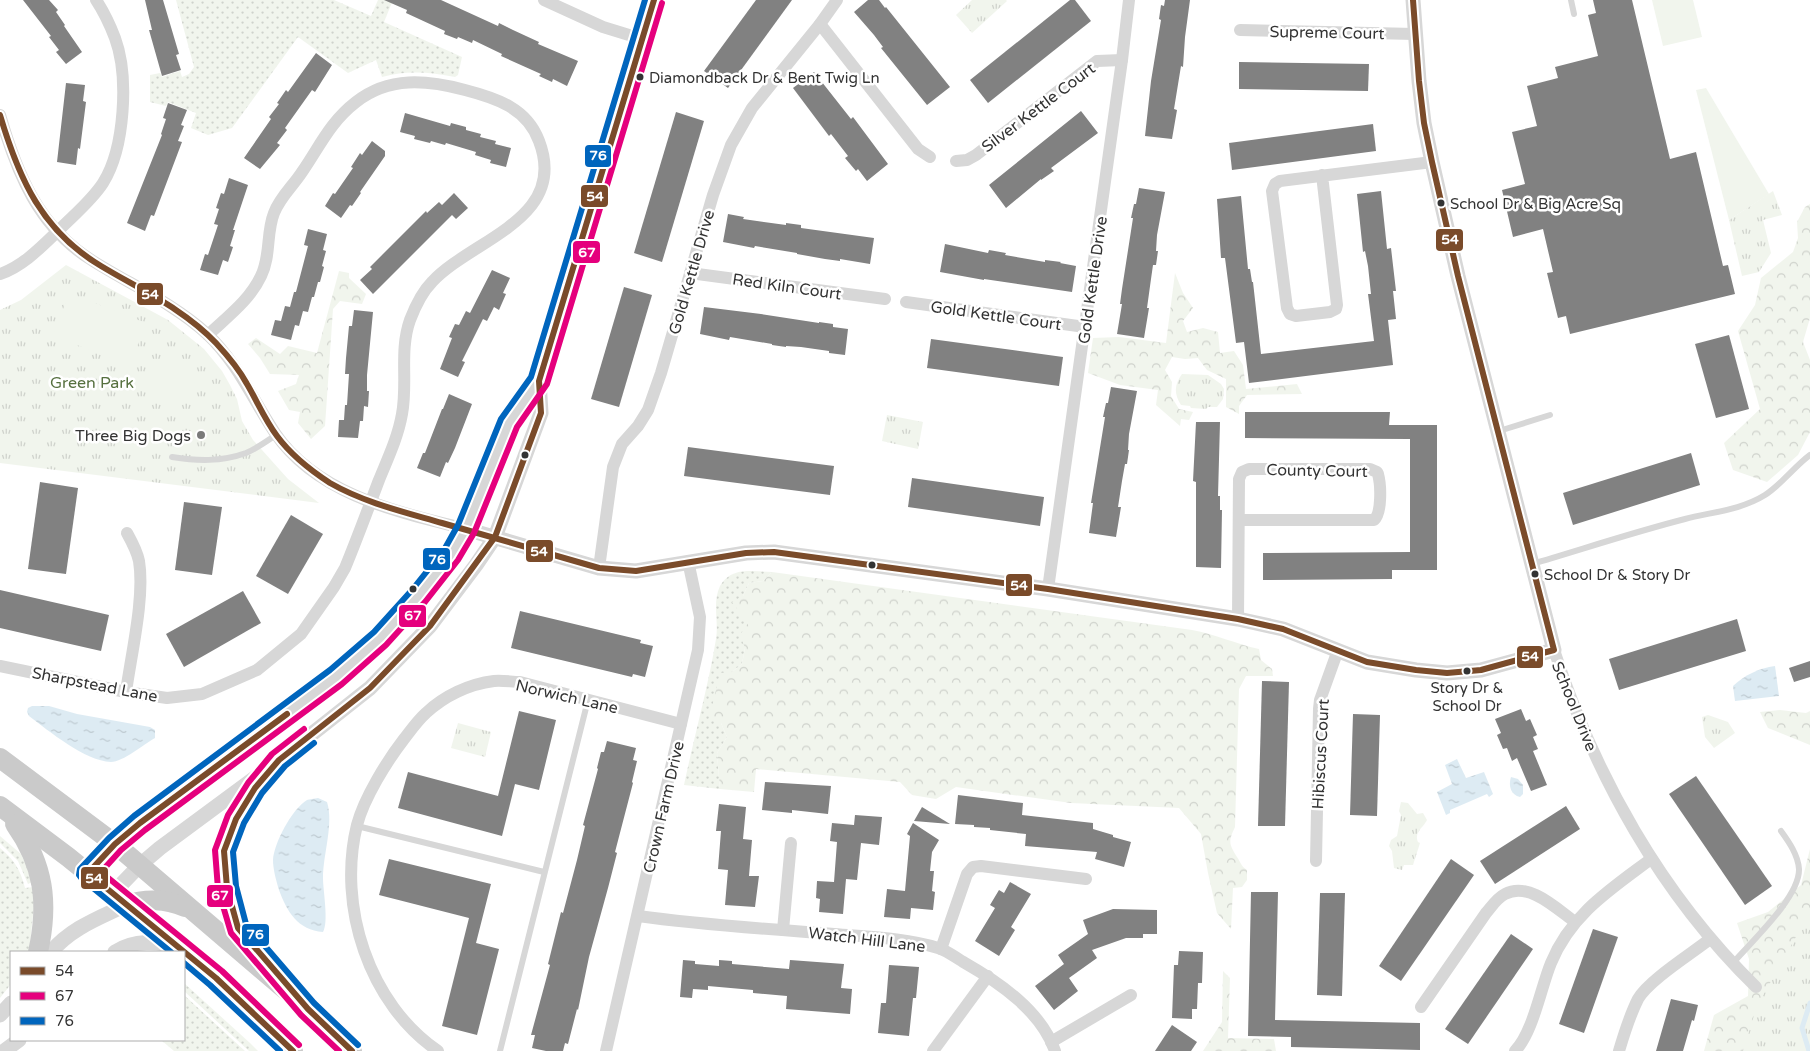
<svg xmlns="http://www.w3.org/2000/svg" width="1810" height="1051" font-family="'Varela Round',sans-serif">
<defs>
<pattern id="grass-dots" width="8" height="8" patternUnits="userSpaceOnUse" patternTransform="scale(1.25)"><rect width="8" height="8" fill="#f1f5ed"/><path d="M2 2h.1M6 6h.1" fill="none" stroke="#cfd2cc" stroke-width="1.8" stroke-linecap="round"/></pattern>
<pattern id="forest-crowns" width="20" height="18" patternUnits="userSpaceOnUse" patternTransform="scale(1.25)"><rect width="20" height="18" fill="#f1f5ed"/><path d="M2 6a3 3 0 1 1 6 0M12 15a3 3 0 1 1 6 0" fill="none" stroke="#cfd2cc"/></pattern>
<pattern id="park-tufts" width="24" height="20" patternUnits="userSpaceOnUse" patternTransform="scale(1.25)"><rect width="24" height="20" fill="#f1f5ed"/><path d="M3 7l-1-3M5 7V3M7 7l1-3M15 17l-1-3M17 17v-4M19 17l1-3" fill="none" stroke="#cfd2cc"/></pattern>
<pattern id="water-ripples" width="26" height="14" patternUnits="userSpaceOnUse" patternTransform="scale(1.25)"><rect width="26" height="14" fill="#ddebf3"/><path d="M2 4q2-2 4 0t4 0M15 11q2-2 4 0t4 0" fill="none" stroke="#becad1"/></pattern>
</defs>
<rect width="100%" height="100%" fill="#fff"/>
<g fill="url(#grass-dots)">
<path d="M176,0H334L371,16L378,0H393L384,22L462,57L458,75L455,77C430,72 407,70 382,77L376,60L348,73L298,37L232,128L208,135L191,128L196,113L168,102L166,106L150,102V75L160,73L162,77L180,71L182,77L189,74L194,67Z"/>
<path d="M752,571L772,572L763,581L749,583L743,596L748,623L745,648L742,664L732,672L721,723L727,737L717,753L720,789L684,785C694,737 708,688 716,639C719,621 712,603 720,586C728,573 738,571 752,571Z"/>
<polygon points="0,836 21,854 34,881 28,884 18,861 0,843"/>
<path d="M0,848C14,859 21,871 25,888L34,887L35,897L29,952H11V984L0,998Z"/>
<polygon points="184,983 250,1043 258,1051 249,1051 184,991"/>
<polygon points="184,995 245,1051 174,1051 161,1040 184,1040"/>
</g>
<g fill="url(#forest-crowns)">
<polygon points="1810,204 1810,318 1803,342 1810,360 1810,432 1798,455 1767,482 1733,470 1724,443 1760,409 1738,331 1755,305 1761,278 1793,252 1798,238 1797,222 1805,207"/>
<polygon points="339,271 349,273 349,278 366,294 362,304 340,301 333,309 325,426 311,439 298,423 300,412 289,410 278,391 296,384 299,375 270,374 260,358 248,344 256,338 280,354 288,346 317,353"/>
<polygon points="1175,273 1183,293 1193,308 1183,321 1187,332 1203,328 1218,332 1220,353 1234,351 1243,365 1246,389 1297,384 1302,394 1247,395 1239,406 1239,414 1226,407 1226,379 1207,370 1198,358 1185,359 1172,357 1165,370 1172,382 1171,396 1179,409 1193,412 1189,420 1181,419 1180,426 1156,405 1158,390 1120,385 1088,373 1093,338 1119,337 1166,343"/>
<path d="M772,572L1192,630C1215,634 1236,644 1259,649L1261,660L1272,669L1273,676H1246L1239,689L1235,827C1228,842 1229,844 1237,857C1241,863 1241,866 1247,870V880L1242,887L1233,888L1231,929L1217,913L1208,873L1201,834L1179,808L1071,803L956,787L936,799L912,795L900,782L756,769L754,792L720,789L717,753L727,737L721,723L710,715L720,673L732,672L742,664L745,648L740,635L748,623L732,602L743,596L749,583L763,581Z"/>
<polygon points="1780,710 1806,713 1810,711 1810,745 1768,728 1760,712"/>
<polygon points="1810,849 1810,1051 1704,1051 1714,1015 1748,996 1749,959 1737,923 1768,912 1801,885"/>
<polygon points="1223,971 1230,978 1228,1038 1274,1039 1276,1051 1203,1051 1222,1022"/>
</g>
<g fill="url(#park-tufts)">
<polygon points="972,0 1006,0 1007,1 972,33 956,15"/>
<polygon points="1773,191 1782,215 1763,220 1771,253 1759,272 1742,276 1729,220"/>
<polygon points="66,265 168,320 204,349 222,371 230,385 237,399 242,421 253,440 288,479 319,503 0,463 0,310 21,300"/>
<path d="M1182,374L1208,375L1221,384L1224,389L1223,399L1217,407H1208L1206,409L1191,408L1190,406L1181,405C1174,394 1174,385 1182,374Z"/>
<polygon points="887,415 923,422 918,449 882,441"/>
<polygon points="1708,715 1728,722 1735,733 1714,748 1705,737 1702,717"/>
<polygon points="458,723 491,732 485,757 451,748"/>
<path d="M1401,802L1408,803L1417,814L1423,813L1427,820C1423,828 1414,832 1418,842L1420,843L1413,865H1404L1402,870L1394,868L1392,851L1389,846L1391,840L1397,836L1401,815L1399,811Z"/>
<polygon points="1810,912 1810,1051 1743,1051 1757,1006"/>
</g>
<g fill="#f1f5ed">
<polygon points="1652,0 1693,0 1702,37 1663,46"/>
<polygon points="1706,88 1769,194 1729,220 1696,90"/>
<polygon points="69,293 146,323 130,365 53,336"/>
<polygon points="171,358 195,383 171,407 146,382"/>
</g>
<g fill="url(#water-ripples)">
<path d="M1775,666L1779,696L1735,701L1733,686C1745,675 1759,668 1775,666Z"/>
<path d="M32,706H49L77,714L150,727L155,730V738C144,744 123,762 111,762C85,761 49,731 29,716L27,712L28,708Z"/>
<polygon points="1457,759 1466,778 1484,772 1493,794 1489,797 1487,794 1450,810 1450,813 1446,815 1437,792 1452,784 1445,765"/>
<path d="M1511,777L1518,779L1523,785V794L1520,797C1511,795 1508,786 1511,777Z"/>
<path d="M318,798L327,802C334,824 323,854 323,878C323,891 329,922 323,932C298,930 287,912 279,890C276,880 273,869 273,860C274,843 292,809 307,800C309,799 315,799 318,798Z"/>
</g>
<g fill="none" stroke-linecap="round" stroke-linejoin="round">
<polyline stroke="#ddebf3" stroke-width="5" points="1809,1051 1802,1028 1810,1003"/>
</g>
<g fill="#818181">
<polygon points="23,0 49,0 58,10 56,12 65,25 64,26 82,52 66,64 56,52 59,50 49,37 51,36"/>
<polygon points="145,0 163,0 179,54 176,55 181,70 162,76 149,30 152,30"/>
<polygon points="384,0 441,0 498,26 499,23 513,30 539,42 538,44 578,61 567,86 553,79 552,82 539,76 541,74 501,56 502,54 473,40 472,43 458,37 457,39 444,34 445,31 406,13 407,10"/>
<polygon points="756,0 792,0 728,88 704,71"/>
<polygon points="868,0 879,0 885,8 886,7 950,87 927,105 881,48 883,47 874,35 854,12"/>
<polygon points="1070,0 1075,0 1091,21 988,103 970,80"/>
<polygon points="1165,0 1190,0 1185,37 1183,67 1181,66 1174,109 1177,110 1172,139 1145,136 1151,81 1161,20 1159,19 1161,5 1164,6"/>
<polygon points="1593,0 1632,0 1670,159 1696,152 1723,266 1728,265 1735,294 1570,334 1566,316 1558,318 1547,273 1553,272 1543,229 1513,237 1502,190 1525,184 1512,132 1537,126 1527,86 1558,78 1555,67 1598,56 1588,15 1596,13"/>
<polygon points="316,53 332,65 315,92 312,90 285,128 287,130 277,143 280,145 260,169 244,158 271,119 269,117 279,104 277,103 286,90 288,92"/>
<polygon points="1239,62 1369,64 1368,91 1239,89"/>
<polygon points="814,72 851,119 853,117 888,164 867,181 858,169 856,171 845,158 848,156 831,134 829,136 793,88"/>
<polygon points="66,83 85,85 83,101 86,102 80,149 78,148 76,165 57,162"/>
<polygon points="168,103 187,110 181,125 184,126 178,141 182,142 154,216 151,215 145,231 127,223 162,135 161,134 166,119 163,118"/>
<polygon points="1081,111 1098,133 1051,168 1054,171 1041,180 1041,179 1006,208 989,185"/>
<polygon points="676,112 704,121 662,262 634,253"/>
<polygon points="405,113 450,126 451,123 466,127 466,130 481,134 480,137 496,141 495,144 511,148 506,167 490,163 491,160 475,155 476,152 446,143 445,145 431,141 430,143 414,139 415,136 400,132"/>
<polygon points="1373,124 1376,151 1232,170 1229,143"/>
<polygon points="372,141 385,151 385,156 360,192 361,193 352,206 350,205 341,218 325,206 333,193 335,194 353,168 351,167 360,153 362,155"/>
<polygon points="229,178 248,185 233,230 235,230 230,246 233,247 228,262 223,260 218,275 200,270 205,254 208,255 218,225 214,224 219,209 216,208 221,193 224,194"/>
<polygon points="1139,188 1165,192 1157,235 1156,251 1158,251 1156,265 1153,265 1151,279 1147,308 1149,308 1144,338 1117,334 1122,304 1120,304 1122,289 1133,218 1131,218 1134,204 1136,204"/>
<polygon points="1381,191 1387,249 1391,248 1396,291 1393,291 1396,319 1388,320 1393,365 1249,383 1244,342 1236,343 1225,258 1221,258 1217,199 1241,196 1248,269 1250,269 1252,282 1253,282 1261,354 1374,341 1368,294 1371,294 1368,266 1365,251 1363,252 1357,194"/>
<polygon points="454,193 468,208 456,219 452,215 373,294 360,280 372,269 370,267 426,211 427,213 439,202 442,205"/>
<polygon points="728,214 744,217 743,219 786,225 786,223 801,225 801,228 874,238 870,264 840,259 840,261 825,259 797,254 797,253 755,246 754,248 723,242"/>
<polygon points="308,229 327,234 323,250 326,251 322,266 324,267 320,282 318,282 314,297 312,297 308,312 303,311 299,326 295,325 291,340 271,335 275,320 281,321 285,306 290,307 294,292 296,292 308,246 304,245"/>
<polygon points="945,244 988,253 989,250 1006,253 1005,255 1045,262 1045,260 1061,262 1060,263 1076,266 1072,292 984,279 984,280 940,272"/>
<polygon points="492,270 510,278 503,293 506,294 499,310 494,307 487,321 483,319 462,361 465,362 458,377 440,369 452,338 449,337 455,324 459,325 466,311 470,313"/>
<polygon points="624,287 652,295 619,407 591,399"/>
<polygon points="704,307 761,314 819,323 819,322 833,324 833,327 848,329 845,355 829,353 829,351 801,347 786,346 786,347 772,345 772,344 730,337 729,340 700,334"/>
<polygon points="354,310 373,312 367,375 367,391 369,391 368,407 364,406 363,421 360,421 358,438 338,437 339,420 344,420 345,405 347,405 349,374 345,374 346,358 349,326 352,326"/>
<polygon points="1729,335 1749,409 1716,418 1695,344"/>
<polygon points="931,339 1063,357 1059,386 927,368"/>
<polygon points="1111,387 1137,391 1129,434 1128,450 1129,450 1127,464 1125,464 1122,481 1118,507 1121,507 1116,537 1089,533 1093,503 1091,503 1105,417 1103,417 1106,403 1108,403"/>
<polygon points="449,394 472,404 455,448 448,463 446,462 440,477 417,468 423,453 425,453 442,409 443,409"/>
<polygon points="1245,412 1390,412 1389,425 1437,425 1437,570 1392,570 1392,579 1263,580 1263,553 1410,552 1410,439 1245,438"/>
<polygon points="1196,422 1220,422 1218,496 1220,496 1220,510 1222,510 1221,568 1196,567 1196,482 1193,481"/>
<polygon points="688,447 834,466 830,495 684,476"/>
<polygon points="1691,453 1700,485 1573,525 1563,493"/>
<polygon points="912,478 1044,497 1040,526 908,507"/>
<polygon points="40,482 78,488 66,574 28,569"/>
<polygon points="184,502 222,507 212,575 175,570"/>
<polygon points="291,515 323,534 288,594 256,576"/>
<polygon points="0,590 109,615 101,651 0,628"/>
<polygon points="243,591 261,623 184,667 166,634"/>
<polygon points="520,611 641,640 640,643 653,646 645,677 633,674 632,677 511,648"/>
<polygon points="1737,619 1746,651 1619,690 1609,659"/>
<polygon points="1810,661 1810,677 1794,682 1789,668"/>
<polygon points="1262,681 1289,682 1285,826 1258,826"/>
<polygon points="1521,709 1526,721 1530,719 1537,735 1533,737 1538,749 1533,751 1547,785 1531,791 1517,758 1512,761 1507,748 1503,749 1497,735 1501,733 1495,719"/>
<polygon points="519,711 556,720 539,790 515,784 502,836 398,808 408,772 498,796"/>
<polygon points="1353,714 1380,715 1377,816 1350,815"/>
<polygon points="607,741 636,748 633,760 637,761 632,782 633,783 615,852 617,853 608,888 589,957 578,1010 577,1009 568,1044 565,1043 563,1051 546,1051 532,1048 535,1035 531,1035 550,965 548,964 561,912 563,913 577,860 585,826 583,825 598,769 597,768 601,752 604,752"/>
<polygon points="1696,776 1772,886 1745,905 1669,794"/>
<polygon points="765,782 831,786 828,814 792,810 792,813 762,810"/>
<polygon points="958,795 1023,803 1022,815 1093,823 1093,829 1113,835 1113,837 1131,842 1124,867 1095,859 1097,852 1025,846 1026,834 990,830 990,828 974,827 974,825 955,824"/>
<polygon points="719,804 746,807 743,839 752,840 749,876 759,876 755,907 725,905 728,870 718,869 721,831 716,831"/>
<polygon points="1566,806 1580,829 1495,884 1480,861"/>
<polygon points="922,807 950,824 914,821"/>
<polygon points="855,815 882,817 879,845 861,843 857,880 846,879 843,914 819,912 820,899 816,898 817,881 834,882 837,842 830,841 832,823 854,825"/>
<polygon points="913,823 939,840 932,852 930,871 934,871 932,891 935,892 933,910 911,908 910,919 884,917 887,889 905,891 910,836 907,834"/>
<polygon points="389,859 491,884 476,943 499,949 477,1035 442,1026 469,918 379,895"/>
<polygon points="1451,859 1474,875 1401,981 1379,966"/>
<polygon points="1010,882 1031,894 1011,927 1015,930 999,956 975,941 995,908 990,905 999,890 1004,893"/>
<polygon points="1251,892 1278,892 1275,1020 1420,1023 1420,1050 1291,1047 1291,1037 1248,1036"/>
<polygon points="1320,893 1345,893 1342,996 1317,995"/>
<polygon points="1113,909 1157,910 1157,934 1143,934 1143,938 1126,938 1092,950 1097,958 1069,978 1078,991 1054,1010 1035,986 1064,964 1058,955 1088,934 1083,920"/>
<polygon points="1593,929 1618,937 1584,1033 1559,1024"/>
<polygon points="1511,934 1533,949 1468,1044 1445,1029"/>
<polygon points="1179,951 1203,952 1202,983 1198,983 1197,1009 1192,1009 1192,1019 1172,1018 1174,965 1178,965"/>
<polygon points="683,960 695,961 695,964 719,966 719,960 732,961 732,964 789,969 790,960 844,964 841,988 852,989 850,1014 786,1009 787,996 753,993 753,990 708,986 708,990 693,989 692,998 680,997"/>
<polygon points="889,965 919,967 916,998 913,998 909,1036 878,1033 881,1003 886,1003"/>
<polygon points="1671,999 1698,1005 1694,1021 1692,1020 1683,1051 1656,1051"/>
<polygon points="1172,1025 1197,1042 1191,1051 1155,1051"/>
</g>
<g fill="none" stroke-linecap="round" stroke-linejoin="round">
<g stroke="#d7d7d7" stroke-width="6">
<polyline points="1571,0 1574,14"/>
<polyline points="1499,431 1550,415"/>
<path d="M172,457C197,461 221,462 246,453C256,449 267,441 276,435"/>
<path d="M1532,564C1583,549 1634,532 1685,519C1712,512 1741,510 1765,495C1782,484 1794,467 1810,455"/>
<polyline points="357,826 544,872"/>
<path d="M1733,963C1751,942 1800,897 1799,869C1798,855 1789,842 1781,831"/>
<polyline points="500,1051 588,700"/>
</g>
<g stroke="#d7d7d7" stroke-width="12">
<polyline points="544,0 603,27 642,39"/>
<polyline points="820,24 918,149 930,157"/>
<polyline points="1240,30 1415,34"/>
<path d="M0,115C17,174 39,228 93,261C131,285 173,303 207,334C237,362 253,400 275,433C317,495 398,512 466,529"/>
<polyline points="956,161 967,160 976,155 1097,61 1122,60"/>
<polyline points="1322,175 1337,305 1336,309 1330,312 1296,316 1290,314 1287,308 1272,191 1275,184 1280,181 1432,162"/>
<polyline points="690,273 885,299"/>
<path d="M0,274C24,266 43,245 61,228C75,214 92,200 103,183C125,148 129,76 115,38C110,25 104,12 96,0"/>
<polyline points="906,302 1085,327"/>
<polyline points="599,568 613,467 622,444 638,426 648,410 661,373 713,195 731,145 752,108 820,24 837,0"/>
<polyline points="1048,589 1122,60 1129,0"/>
<path d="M1238,619L1239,479L1242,472L1249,469H1370L1377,472L1378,474C1381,485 1382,513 1374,520H1239"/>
<path d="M1554,650C1595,776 1661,894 1756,987"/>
<path d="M0,666L126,692L167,698L202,694L257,670L301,634L334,587L345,568C357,539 368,509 379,480C388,458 398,437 402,414C408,383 399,351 410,320C415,307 422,292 432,282C472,239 569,219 539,141C527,108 496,98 465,90C427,80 389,76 356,102C330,122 320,146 302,172C293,186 280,197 274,213C266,233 271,256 261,276C250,300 227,317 208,335"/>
<path d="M126,692C131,655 145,597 139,561C137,551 132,542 127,533"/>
<polyline points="1316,861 1319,709 1320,700 1338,650"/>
<path d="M638,916C703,925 768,929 834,934C868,937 905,938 938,948C948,951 956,958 965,963C1000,983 1041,1011 1055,1051"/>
<polyline points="783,930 791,843"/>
<polyline points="941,949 967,874 973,867 981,866 1086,879"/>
<path d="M1421,1007L1486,913C1492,906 1497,898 1505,894C1529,881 1557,909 1575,922"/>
<polyline points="1051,1042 1131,995"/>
<path d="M438,1051C369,1004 337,906 357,825C364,798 387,761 404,739C411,730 418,720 426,713C444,696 469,684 494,681C502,680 512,682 520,682L681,724"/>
<polyline points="606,1051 698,650 700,617 688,561"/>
<polyline points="933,1051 988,976"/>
<path d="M1515,1051C1533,1033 1541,987 1551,963C1571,914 1611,889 1651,859"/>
<path d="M1619,1051C1624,1034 1630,1015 1638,999C1649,980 1691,954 1710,939"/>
</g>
<g stroke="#d7d7d7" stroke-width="15">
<polyline points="466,529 599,568 636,571 746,553 774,552 1048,589 1238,619 1283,629 1367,662 1416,670 1447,673 1481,670 1554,650 1458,276 1432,162 1424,123 1419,81 1413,0"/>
<polyline points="88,873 115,844 140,823 336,677 380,638 419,596 451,555 466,529 509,423 539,381 654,0"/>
<polyline points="113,893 140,865 160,848 279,760 370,688 430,626 476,565 495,537 541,413 539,381"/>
<path d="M51,952C71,928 99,918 126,905"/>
<path d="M115,952C134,940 158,940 178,948"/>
<polyline points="0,1015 11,1003"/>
<polyline points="4,1051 19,1040"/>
</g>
<g stroke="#cacaca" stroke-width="20">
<polyline points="0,758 115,844 308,1009 352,1051"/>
<polyline points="0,806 68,857 183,950 216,978 293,1051"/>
<path d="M15,824C44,865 49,903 38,952"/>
<path d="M126,905C147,898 165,899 185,907"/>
<polyline points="261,954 238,928 227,888 224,851 236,819 255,788 279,760"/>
</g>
<g stroke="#fff" stroke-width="10">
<g id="bus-1">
<path d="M0,115C19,179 42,231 101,266C141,290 184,309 216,343C228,356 239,369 247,384C257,401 265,420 277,436C291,455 310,470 330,483C365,503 404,512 442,523C495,538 547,553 599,568L636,571L746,553L774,552L1048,589L1238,619L1283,629L1367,662L1416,670L1447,673L1481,670L1554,650L1458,276L1432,162L1424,123L1419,81L1413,0"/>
<polyline points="287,714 140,823 115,844 88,873 216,978 293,1051"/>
<polyline points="352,1051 308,1009 238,928 227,888 224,851 236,819 255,788 279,760 370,688 430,626 495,537 541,413 539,381 654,0"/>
</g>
</g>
<g stroke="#fff" stroke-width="10">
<g id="bus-2">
<polyline points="304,729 272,754 248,783 228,815 215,850 218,889 231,933 301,1015 339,1051"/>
<polyline points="299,1045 222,971 101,872 121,850 145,830 342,684 386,645 425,602 458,560 474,533 517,427 547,384 662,3"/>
</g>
</g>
<g stroke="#fff" stroke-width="10">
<g id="bus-3">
<polyline points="314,743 285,766 262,793 244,823 233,852 236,886 246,924 314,1003 358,1045"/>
<polyline points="171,952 82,879 79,875 80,869 109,838 134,816 330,670 374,632 412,590 444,550 458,525 501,419 531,377 645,0"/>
<polyline points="184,963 210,985 280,1051"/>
</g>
</g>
<use href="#bus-1" stroke="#7a4b2a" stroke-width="6"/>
<use href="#bus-2" stroke="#e5007d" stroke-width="6"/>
<use href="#bus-3" stroke="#0065bd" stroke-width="6"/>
</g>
<g fill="#333" stroke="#fff" stroke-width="2">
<circle cx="640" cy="77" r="4.5"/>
<circle cx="1441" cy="203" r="4.5"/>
<circle cx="525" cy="455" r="4.5"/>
<circle cx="872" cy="565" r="4.5"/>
<circle cx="1535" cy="574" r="4.5"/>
<circle cx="413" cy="589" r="4.5"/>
<circle cx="1467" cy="671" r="4.5"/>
</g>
<circle fill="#7a7a7a" stroke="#fff" stroke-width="2" cx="201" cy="435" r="5"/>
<g text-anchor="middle" stroke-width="5" stroke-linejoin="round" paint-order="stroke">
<g font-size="15" fill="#333" stroke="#fff" text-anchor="start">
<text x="649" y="83">Diamondback Dr &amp; Bent Twig Ln</text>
<text x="1450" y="209">School Dr &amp; Big Acre Sq</text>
<text x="1544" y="580">School Dr &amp; Story Dr</text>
<text x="1467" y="693" text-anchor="middle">Story Dr &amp;<tspan x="1467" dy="18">School Dr</tspan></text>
</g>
<g font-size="16" fill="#333" stroke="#fff">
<text transform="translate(1327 32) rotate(1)" y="6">Supreme Court</text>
<text transform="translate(1038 107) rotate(-37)" y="6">Silver Kettle Court</text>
<text transform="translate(691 272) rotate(-74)" y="6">Gold Kettle Drive</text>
<text transform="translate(1092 280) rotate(-82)" y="6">Gold Kettle Drive</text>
<text transform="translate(787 286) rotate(8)" y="6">Red Kiln Court</text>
<text transform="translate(996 315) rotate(8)" y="6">Gold Kettle Court</text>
<text transform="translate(1317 470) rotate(1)" y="6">County Court</text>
<text transform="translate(95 684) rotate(11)" y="6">Sharpstead Lane</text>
<text transform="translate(567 696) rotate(13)" y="6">Norwich Lane</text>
<text transform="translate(1575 706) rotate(68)" y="6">School Drive</text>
<text transform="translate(1320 754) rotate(-87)" y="6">Hibiscus Court</text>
<text transform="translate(663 807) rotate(-77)" y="6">Crown Farm Drive</text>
<text transform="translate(867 939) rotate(7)" y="6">Watch Hill Lane</text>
</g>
<g font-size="16" fill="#56703f" stroke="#fff">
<text x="92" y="388">Green Park</text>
</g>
<g font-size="16" fill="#333" stroke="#fff" text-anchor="end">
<text x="191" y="441">Three Big Dogs</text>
</g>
</g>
<g stroke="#fff" stroke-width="2">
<rect x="584" y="144" width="28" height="24" rx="5" fill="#0065bd"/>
<rect x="580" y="184" width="29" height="24" rx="5" fill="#7a4b2a"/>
<rect x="1435" y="228" width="29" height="24" rx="5" fill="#7a4b2a"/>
<rect x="572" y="240" width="29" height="24" rx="5" fill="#e5007d"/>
<rect x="136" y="282" width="28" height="24" rx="5" fill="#7a4b2a"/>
<rect x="525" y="539" width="29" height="24" rx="5" fill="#7a4b2a"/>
<rect x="422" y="547" width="29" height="24" rx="5" fill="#0065bd"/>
<rect x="1005" y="573" width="28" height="24" rx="5" fill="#7a4b2a"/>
<rect x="398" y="604" width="29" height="24" rx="5" fill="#e5007d"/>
<rect x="1516" y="645" width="28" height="24" rx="5" fill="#7a4b2a"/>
<rect x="80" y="866" width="29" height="24" rx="5" fill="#7a4b2a"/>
<rect x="206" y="884" width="28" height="24" rx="5" fill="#e5007d"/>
<rect x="241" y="923" width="29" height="24" rx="5" fill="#0065bd"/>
</g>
<g font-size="14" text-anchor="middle" font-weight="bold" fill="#fff">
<text x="598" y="160">76</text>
<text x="595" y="201">54</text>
<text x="1450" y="244">54</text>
<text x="587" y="257">67</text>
<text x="150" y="299">54</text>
<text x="539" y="556">54</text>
<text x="437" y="564">76</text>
<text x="1019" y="590">54</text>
<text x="413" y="620">67</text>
<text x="1530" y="661">54</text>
<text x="94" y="883">54</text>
<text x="220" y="900">67</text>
<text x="255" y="939">76</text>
</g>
<rect x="10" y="951" width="175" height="90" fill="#ffffff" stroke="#adadad"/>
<rect x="20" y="967" width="25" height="8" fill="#7a4b2a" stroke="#adadad"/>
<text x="55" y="976" font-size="15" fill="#333333">54</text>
<rect x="20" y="992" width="25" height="8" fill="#e5007d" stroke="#adadad"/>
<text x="55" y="1001" font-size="15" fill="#333333">67</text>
<rect x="20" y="1017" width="25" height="8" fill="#0065bd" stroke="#adadad"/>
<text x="55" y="1026" font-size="15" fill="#333333">76</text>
</svg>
